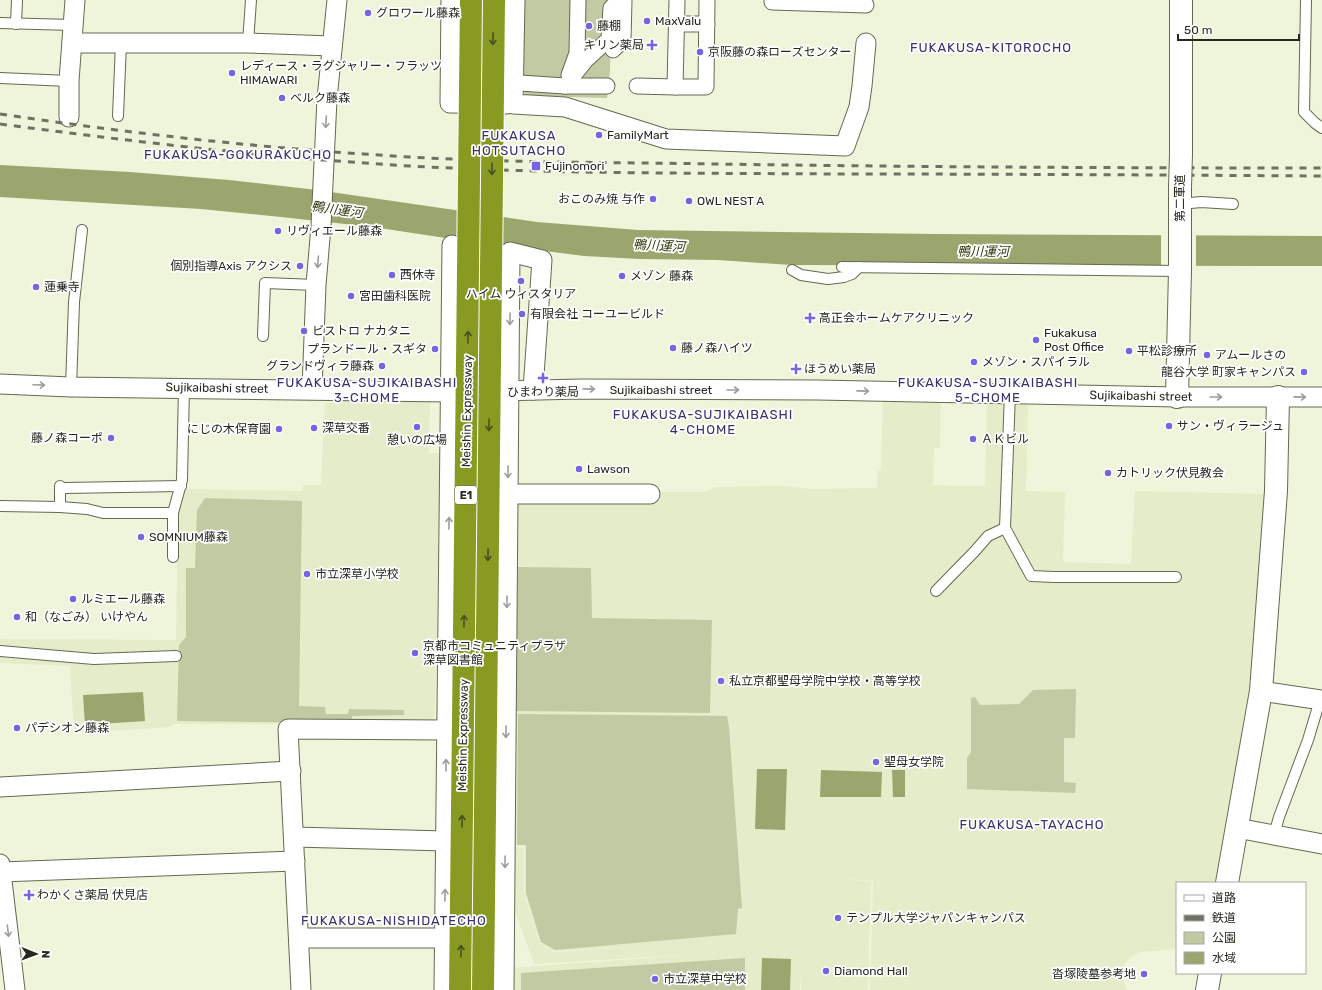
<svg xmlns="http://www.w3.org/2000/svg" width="1322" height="990" font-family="Rubik,'Noto Sans JP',sans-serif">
<rect width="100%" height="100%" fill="#eff5da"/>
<g fill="#e4ecc9">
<polygon points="336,398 430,402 429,453 440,453 435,713 430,724 173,724 172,727 74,733 70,666 0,663 0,639 176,640 178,508 185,489 303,491 303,485 321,485 325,403 336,403"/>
<polygon points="883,398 941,398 940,448 934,448 933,485 957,486 985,486 987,400 1028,401 1026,491 1065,492 1063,562 1131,564 1135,491 1266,494 1252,687 1218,883 1177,883 1177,934 1175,934 1175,949 1140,952 1132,956 1122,967 1121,974 1127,990 870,990 873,881 838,878 871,882 868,990 801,990 801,968 800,990 510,990 510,968 717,953 534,964 511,900 513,847 524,847 524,893 540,943 554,952 666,945 554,951 540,942 525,893 525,846 513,846 514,508 525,496 657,492 705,492 715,487 783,486 809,489 877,488 878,471 881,470"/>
</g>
<g fill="#c1caa2">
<polygon points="523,0 612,0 610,70 607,98 527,96 522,90"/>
<polygon points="205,498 302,501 299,706 325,707 326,714 348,714 349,709 404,710 404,715 352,716 352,723 177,721 179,645 186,637 186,568 195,568 197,510"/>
<polygon points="518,567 591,568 592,618 712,620 710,713 515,711"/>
<polygon points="1076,689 1075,738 1064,738 1064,782 1076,783 1075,793 967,789 967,758 971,752 971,698 975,697 980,705 1019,704 1033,690"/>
<polygon points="518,714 727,716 729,727 742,908 738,909 736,934 555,950 541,942 526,893 526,845 517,845"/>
<polygon points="745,958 745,990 521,990 521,973"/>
</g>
<g fill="#9ba66e">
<polygon points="0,165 130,172 229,180 317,190 537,222 638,230 934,234 1322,236 1322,266 791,265 718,260 640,259 584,256 452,239 373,227 281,217 201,209 0,197"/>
<polygon points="143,692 145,721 85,725 83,695"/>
<polygon points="757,769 787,769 785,830 755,829"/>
<polygon points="821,770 882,772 881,797 820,797"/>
<polygon points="892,770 905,770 905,797 893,797"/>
<polygon points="762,958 791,959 790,990 761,990"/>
</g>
<rect fill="#eff5da" x="1161" y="233" width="35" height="34"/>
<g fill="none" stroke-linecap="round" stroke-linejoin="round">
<g stroke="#646a52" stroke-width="12">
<g id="service">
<polyline points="1306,0 1304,112 1315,123 1322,128"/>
<polyline points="0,23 73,25"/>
<polyline points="16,24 17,0"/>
<polyline points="248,43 251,0"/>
<polyline points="0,78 69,81"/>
<polyline points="118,116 121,43"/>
<polyline points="1180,204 1201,202 1233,204"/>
<polyline points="842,267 1180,271"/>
<polyline points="792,270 801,275 828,279 844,277 852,274 859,267"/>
<polyline points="263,336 265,283 316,285"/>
<polyline points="71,387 74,302 82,230"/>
<polyline points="1010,393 1005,528 1031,576 1054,577 1176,577"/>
<polyline points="65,488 181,486"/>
<polyline points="0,506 60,507 87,509 103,513 173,513"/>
<polyline points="60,507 60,486"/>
<polyline points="173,557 173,513 182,480 184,387"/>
<polyline points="936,591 975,551 988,536 1005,528"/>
<polyline points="0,651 94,659 176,656"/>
<polyline points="1274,835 1279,817 1308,740 1320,700"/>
</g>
</g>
<g stroke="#646a52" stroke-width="17">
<g id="pedestrian">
<polyline points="772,2 866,5"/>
<polyline points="677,24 707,24"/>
<polyline points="613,50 623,40 624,0"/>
<polyline points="569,75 577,53 578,0"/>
<polyline points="520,83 565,86 607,86"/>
<polyline points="565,86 586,60 609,39 611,8 619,0"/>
<polyline points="637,86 675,87 677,0"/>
<polyline points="675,87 706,87 707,0"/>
</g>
</g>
<g stroke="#646a52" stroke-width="21">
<g id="minor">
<polyline points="451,0 450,103 507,104"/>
<polyline points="515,0 513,104 565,107 666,139 845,146 859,107 862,86 866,43"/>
<polyline points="72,43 248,43 332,46"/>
<polyline points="69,117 69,81 75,0"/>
<polyline points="0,384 71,387 450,392 581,389 818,390 1177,397 1322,397"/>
<polyline points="312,389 316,285 321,226 327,99 337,0"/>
<polyline points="508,494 650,494"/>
<polyline points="1261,691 1322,700"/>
<polyline points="0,787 291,771"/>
<polyline points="1237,828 1322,844"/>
<polyline points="294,837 445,841"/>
<polyline points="0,864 15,990"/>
<polyline points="1,872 295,861"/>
<polyline points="299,938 444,938"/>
<polyline points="301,990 288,729 446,730"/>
<polyline points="444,990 452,245"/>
<polyline points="504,990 510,252 542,260 533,390"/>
</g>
</g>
<g stroke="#646a52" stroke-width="24">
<g id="tertiary">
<polyline points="1181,154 1181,0"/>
<polyline points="1177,397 1180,270 1180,188"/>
<polyline points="1227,883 1261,691 1276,491 1278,397"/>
<polyline points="1207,990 1210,973"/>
</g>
</g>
<use href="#service" stroke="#fff" stroke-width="10"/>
<use href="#pedestrian" stroke="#fff" stroke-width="15"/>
<use href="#minor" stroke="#fff" stroke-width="19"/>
<use href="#tertiary" stroke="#fff" stroke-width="22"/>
<g stroke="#6f7262" stroke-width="3" stroke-dasharray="7 7" stroke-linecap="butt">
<path d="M0,114C121,132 242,146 364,154C481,163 599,162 716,164C918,167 1120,168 1322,168"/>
<path d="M0,124C136,142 273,158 410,166C554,174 699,173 843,174C1003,174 1162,175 1322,176"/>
</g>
<g stroke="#646a52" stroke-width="24" stroke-linecap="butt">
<polyline id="tertiary-bridge" points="1180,188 1181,154"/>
</g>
<g stroke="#fff" stroke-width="24" stroke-linecap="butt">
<g id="motorway-bridge">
<polyline points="460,990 471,0"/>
<polyline points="483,990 494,0"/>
</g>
</g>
<use href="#tertiary-bridge" stroke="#fff" stroke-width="22"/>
<use href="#motorway-bridge" stroke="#889a21" stroke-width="22"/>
</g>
<defs><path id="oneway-shaft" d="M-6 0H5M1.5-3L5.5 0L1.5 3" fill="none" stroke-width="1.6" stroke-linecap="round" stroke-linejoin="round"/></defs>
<g stroke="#48501f">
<use href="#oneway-shaft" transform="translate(493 39) rotate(91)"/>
<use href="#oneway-shaft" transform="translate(492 169) rotate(91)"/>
<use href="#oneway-shaft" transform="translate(468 337) rotate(-89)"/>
<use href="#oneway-shaft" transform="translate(489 425) rotate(91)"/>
<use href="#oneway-shaft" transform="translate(488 555) rotate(91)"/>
<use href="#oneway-shaft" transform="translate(464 621) rotate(-89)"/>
<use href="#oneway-shaft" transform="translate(462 821) rotate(-90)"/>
<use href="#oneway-shaft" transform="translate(461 951) rotate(-90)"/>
</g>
<g stroke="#9d9e9a">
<use href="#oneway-shaft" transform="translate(326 122) rotate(93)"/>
<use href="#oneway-shaft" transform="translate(318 262) rotate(94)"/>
<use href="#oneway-shaft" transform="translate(510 319) rotate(91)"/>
<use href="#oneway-shaft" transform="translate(39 385) rotate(2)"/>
<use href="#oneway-shaft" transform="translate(589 389) rotate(1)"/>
<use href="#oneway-shaft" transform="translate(733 390)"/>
<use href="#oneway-shaft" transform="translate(863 391) rotate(1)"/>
<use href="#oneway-shaft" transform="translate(1216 397)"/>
<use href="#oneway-shaft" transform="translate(1300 397) rotate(1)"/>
<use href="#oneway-shaft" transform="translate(508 472) rotate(91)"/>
<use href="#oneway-shaft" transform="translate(449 523) rotate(-89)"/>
<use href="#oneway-shaft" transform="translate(507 602) rotate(91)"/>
<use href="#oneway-shaft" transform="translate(506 732) rotate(91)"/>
<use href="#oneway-shaft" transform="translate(446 765) rotate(-90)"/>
<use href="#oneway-shaft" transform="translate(505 862) rotate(91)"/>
<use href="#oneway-shaft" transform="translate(445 895) rotate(-89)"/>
<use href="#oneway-shaft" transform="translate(8 931) rotate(83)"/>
</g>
<g fill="#7764df" stroke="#fff" stroke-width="1.5">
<circle cx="368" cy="13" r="4"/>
<circle cx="647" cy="21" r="4"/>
<circle cx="589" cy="26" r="4"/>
<path d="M650 39h4v4h4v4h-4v4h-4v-4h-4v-4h4z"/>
<circle cx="700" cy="52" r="4"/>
<circle cx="232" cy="73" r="4"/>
<circle cx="282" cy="98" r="4"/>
<circle cx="599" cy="135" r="4"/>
<rect x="531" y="161" width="10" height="10" rx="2"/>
<circle cx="653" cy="199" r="4"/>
<circle cx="689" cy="201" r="4"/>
<circle cx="278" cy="231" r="4"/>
<circle cx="300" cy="266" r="4"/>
<circle cx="392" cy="275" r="4"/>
<circle cx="622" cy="276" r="4"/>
<circle cx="521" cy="281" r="4"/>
<circle cx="36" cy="287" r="4"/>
<circle cx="351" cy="296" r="4"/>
<circle cx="522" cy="314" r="4"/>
<path d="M808 312h4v4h4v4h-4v4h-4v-4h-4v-4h4z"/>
<circle cx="304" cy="331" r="4"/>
<circle cx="1036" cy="340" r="4"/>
<circle cx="673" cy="348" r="4"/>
<circle cx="435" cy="349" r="4"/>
<circle cx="1129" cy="351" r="4"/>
<circle cx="1207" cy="355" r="4"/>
<circle cx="974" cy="362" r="4"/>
<circle cx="382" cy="366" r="4"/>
<path d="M794 363h4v4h4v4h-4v4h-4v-4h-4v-4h4z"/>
<circle cx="1304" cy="372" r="4"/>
<path d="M541 372h4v4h4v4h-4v4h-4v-4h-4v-4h4z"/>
<circle cx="1169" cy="426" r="4"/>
<circle cx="417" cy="427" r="4"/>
<circle cx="314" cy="428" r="4"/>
<circle cx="279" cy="429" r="4"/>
<circle cx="111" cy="438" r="4"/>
<circle cx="973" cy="439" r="4"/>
<circle cx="579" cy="469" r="4"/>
<circle cx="1108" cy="473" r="4"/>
<circle cx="141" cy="537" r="4"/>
<circle cx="307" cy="574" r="4"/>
<circle cx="73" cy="599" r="4"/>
<circle cx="17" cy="617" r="4"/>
<circle cx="415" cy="653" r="4"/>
<circle cx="721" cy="681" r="4"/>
<circle cx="17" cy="728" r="4"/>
<circle cx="876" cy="762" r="4"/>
<path d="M27 889h4v4h4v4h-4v4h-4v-4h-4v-4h4z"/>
<circle cx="838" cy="918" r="4"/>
<circle cx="826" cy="971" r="4"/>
<circle cx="1144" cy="974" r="4"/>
<circle cx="655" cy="979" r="4"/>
</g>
<g text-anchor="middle" stroke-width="3.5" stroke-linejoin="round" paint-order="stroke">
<rect fill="#fff" stroke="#676862" stroke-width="1" x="455" y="486" width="22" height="18" rx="3"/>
<g font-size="11" font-weight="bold" fill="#26281e">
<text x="466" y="499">E1</text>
</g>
<g font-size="12" fill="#26281e" stroke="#fff" text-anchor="start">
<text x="376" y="17">グロワール藤森</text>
<text x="655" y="25">MaxValu</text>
<text x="597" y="30">藤棚</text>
<text x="644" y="49" text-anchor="end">キリン薬局</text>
<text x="708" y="56">京阪藤の森ローズセンター</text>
<text x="240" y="70">レディース・ラグジャリー・フラッツ<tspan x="240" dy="14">HIMAWARI</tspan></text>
<text x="290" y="102">ベルク藤森</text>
<text x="607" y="139">FamilyMart</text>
<text x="545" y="170">Fujinomori</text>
<text x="645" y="203" text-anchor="end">おこのみ焼 与作</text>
<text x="697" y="205">OWL NEST A</text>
<text x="286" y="235">リヴィエール藤森</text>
<text x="292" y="270" text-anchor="end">個別指導Axis アクシス</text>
<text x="400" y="279">西休寺</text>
<text x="630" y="280">メゾン 藤森</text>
<text x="44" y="291">蓮乗寺</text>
<text x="521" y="298" text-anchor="middle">ハイム ウィスタリア</text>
<text x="359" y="300">宮田歯科医院</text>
<text x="530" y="318">有限会社 コーユービルド</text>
<text x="819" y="322">高正会ホームケアクリニック</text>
<text x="312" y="335">ビストロ ナカタニ</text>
<text x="1044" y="337">Fukakusa<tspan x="1044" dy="14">Post Office</tspan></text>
<text x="681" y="352">藤ノ森ハイツ</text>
<text x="427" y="353" text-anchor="end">プランドール・スギタ</text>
<text x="1137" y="355">平松診療所</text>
<text x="1215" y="359">アムールさの</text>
<text x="982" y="366">メゾン・スパイラル</text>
<text x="374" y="370" text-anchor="end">グランドヴィラ藤森</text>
<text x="804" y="373">ほうめい薬局</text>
<text x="1296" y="376" text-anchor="end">龍谷大学 町家キャンパス</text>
<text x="543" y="396" text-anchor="middle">ひまわり薬局</text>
<text x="1177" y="430">サン・ヴィラージュ</text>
<text x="322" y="432">深草交番</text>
<text x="271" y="433" text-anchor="end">にじの木保育園</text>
<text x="103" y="442" text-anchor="end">藤ノ森コーポ</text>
<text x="981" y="443">ＡＫビル</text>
<text x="417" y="444" text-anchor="middle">憩いの広場</text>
<text x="587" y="473">Lawson</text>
<text x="1116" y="477">カトリック伏見教会</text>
<text x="149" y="541">SOMNIUM藤森</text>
<text x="315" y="578">市立深草小学校</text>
<text x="81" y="603">ルミエール藤森</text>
<text x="25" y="621">和（なごみ） いけやん</text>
<text x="423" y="650">京都市コミュニティプラザ<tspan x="423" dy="14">深草図書館</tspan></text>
<text x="729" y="685">私立京都聖母学院中学校・高等学校</text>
<text x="25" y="732">パデシオン藤森</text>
<text x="884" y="766">聖母女学院</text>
<text x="37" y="899">わかくさ薬局 伏見店</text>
<text x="846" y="922">テンプル大学ジャパンキャンパス</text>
<text x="834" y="975">Diamond Hall</text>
<text x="1136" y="978" text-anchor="end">沓塚陵墓参考地</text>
<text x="663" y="983">市立深草中学校</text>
</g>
<g font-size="12" fill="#26281e" stroke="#fff">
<text transform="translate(1180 198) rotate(-90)" y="4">第二軍道</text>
<text transform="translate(217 388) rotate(1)" y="4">Sujikaibashi street</text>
<text x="661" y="394">Sujikaibashi street</text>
<text transform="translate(1141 396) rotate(1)" y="4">Sujikaibashi street</text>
<text transform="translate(467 411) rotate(-89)" y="4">Meishin Expressway</text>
<text transform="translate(463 735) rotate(-89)" y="4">Meishin Expressway</text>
</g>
<g font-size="13" letter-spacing="1" fill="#3a316d" stroke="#fff">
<text x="991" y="52">FUKAKUSA-KITOROCHO</text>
<text x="519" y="140">FUKAKUSA<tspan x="519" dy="15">HOTSUTACHO</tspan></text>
<text x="238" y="159">FUKAKUSA-GOKURAKUCHO</text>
<text x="367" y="387">FUKAKUSA-SUJIKAIBASHI<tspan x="367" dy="15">3-CHOME</tspan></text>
<text x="988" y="387">FUKAKUSA-SUJIKAIBASHI<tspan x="988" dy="15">5-CHOME</tspan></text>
<text x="703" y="419">FUKAKUSA-SUJIKAIBASHI<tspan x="703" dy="15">4-CHOME</tspan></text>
<text x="1032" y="829">FUKAKUSA-TAYACHO</text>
<text x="394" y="925">FUKAKUSA-NISHIDATECHO</text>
</g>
<g font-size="13" font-style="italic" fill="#333a0e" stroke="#fff">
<text transform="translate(337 209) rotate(8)" y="5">鴨川運河</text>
<text transform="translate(659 245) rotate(3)" y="5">鴨川運河</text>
<text x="983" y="256">鴨川運河</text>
</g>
</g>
<rect x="1176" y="882" width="130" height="92" fill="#ffffff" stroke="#a8a9a5"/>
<rect x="1184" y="895" width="20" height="6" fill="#ffffff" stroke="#a8a9a5"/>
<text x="1212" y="902" font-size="12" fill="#26281e">道路</text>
<rect x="1184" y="915" width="20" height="6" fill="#6f7262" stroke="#a8a9a5"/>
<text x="1212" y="922" font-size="12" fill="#26281e">鉄道</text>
<rect x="1184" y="932" width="20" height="12" fill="#c1caa2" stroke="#a8a9a5"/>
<text x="1212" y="942" font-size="12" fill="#26281e">公園</text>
<rect x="1184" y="952" width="20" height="12" fill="#9ba66e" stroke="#a8a9a5"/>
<text x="1212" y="962" font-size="12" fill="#26281e">水域</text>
<g transform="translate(36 954) rotate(91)" stroke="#ffffff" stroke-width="3" paint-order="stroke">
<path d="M0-3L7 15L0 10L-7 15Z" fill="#26281e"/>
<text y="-6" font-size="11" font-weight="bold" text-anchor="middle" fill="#26281e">N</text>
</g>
<path d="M1178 34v6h121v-6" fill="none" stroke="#26281e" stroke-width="2"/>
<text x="1184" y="34" font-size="12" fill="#26281e" stroke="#ffffff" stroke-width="3" paint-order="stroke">50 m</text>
</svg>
